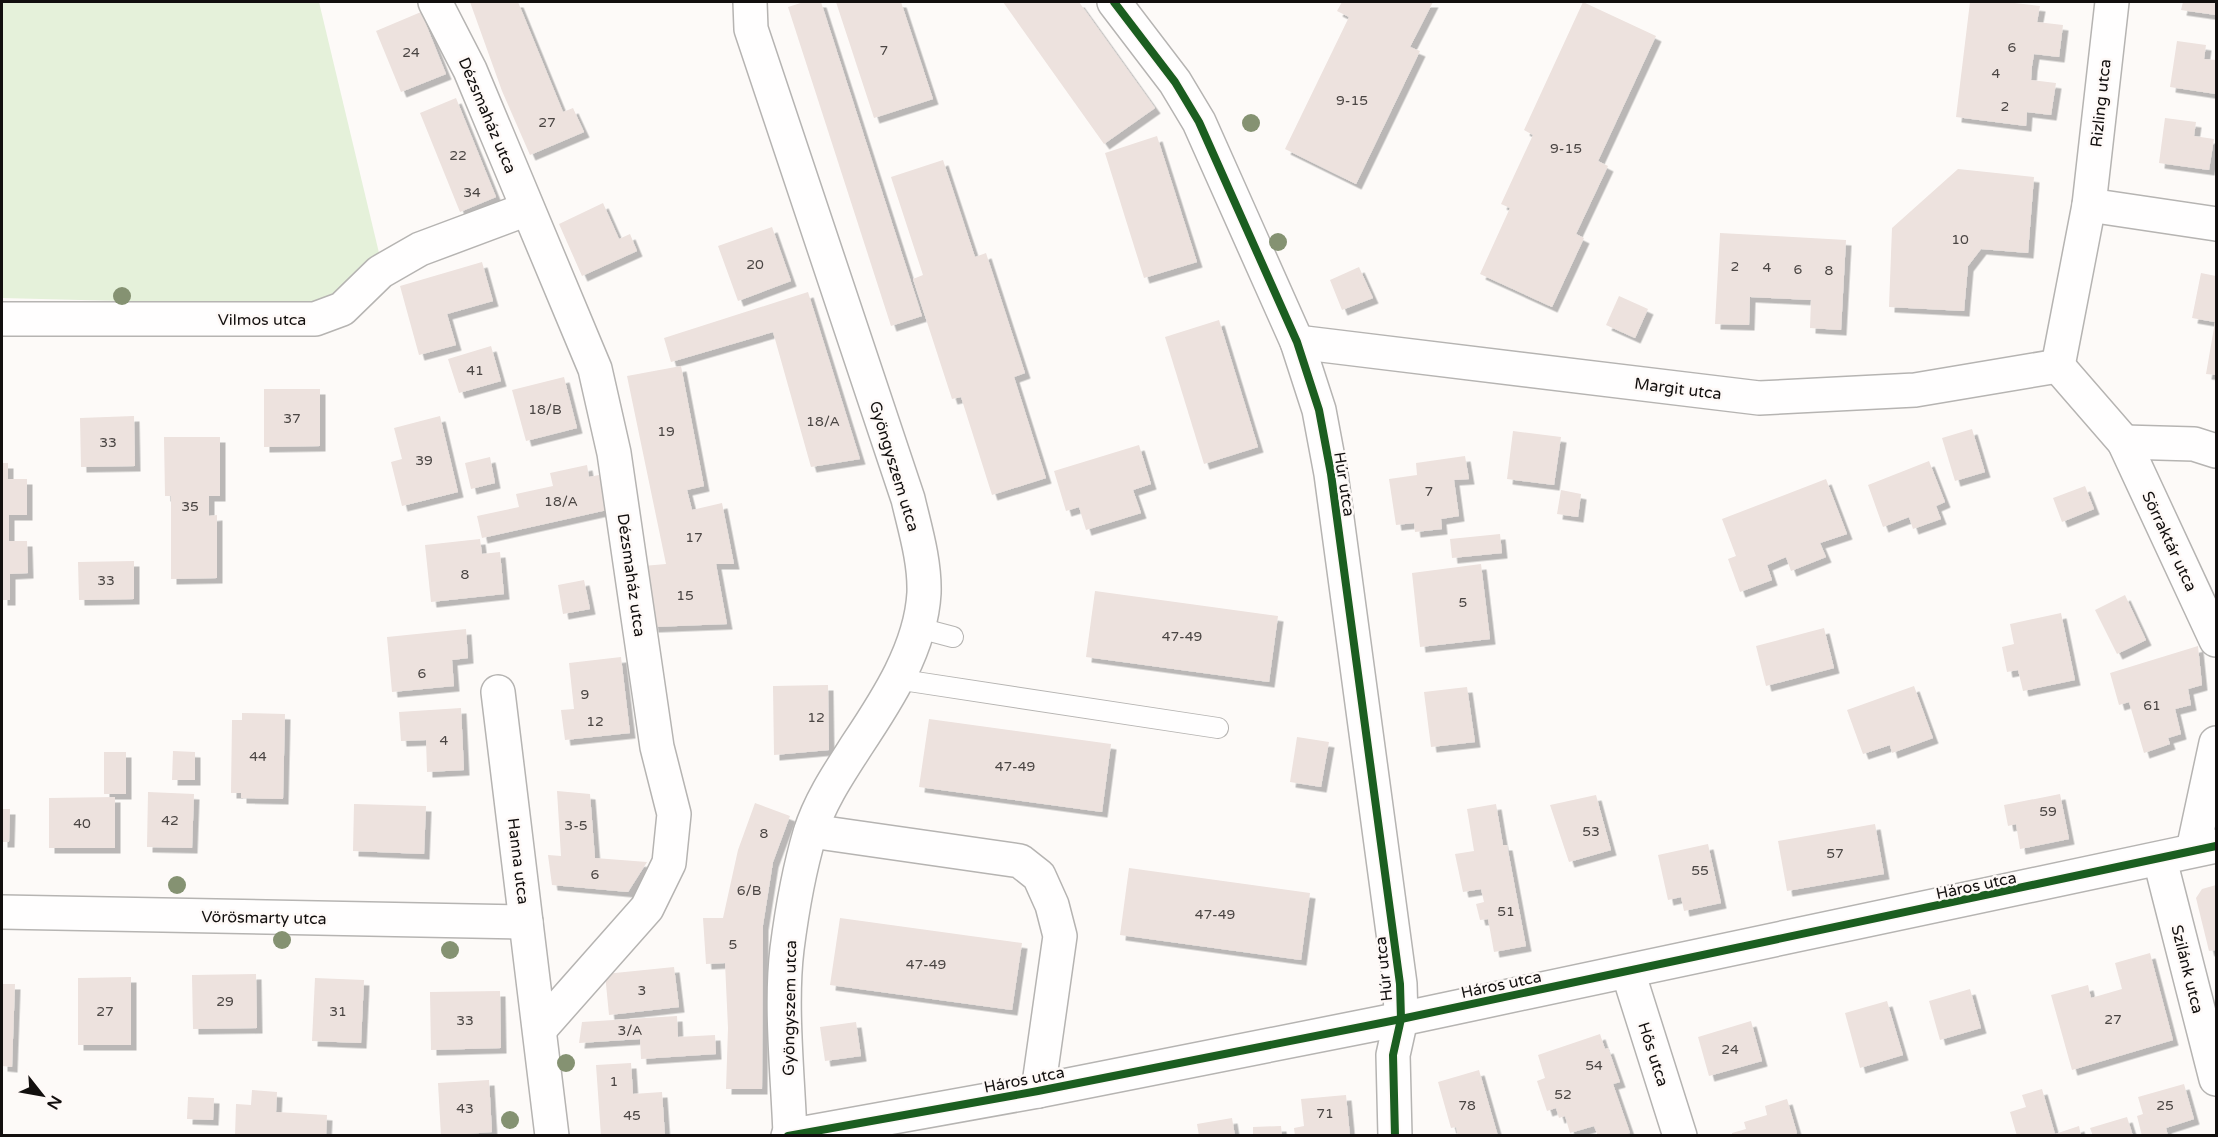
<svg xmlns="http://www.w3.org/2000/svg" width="2218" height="1137" font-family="'Varela Round',sans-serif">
<defs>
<filter id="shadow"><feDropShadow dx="5.5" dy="5.5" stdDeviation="0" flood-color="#0004"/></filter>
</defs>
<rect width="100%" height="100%" fill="#fdfaf8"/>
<polygon fill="#e5f1da" points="2,2 319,2 380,257 340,295 313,306 2,298"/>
<g fill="#ede2de" filter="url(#shadow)">
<polygon points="470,2 518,2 563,112 573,108 584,132 530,155 502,91"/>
<polygon points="804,2 821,2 922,316 891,326 788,7"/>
<polygon points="836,2 901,2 933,99 874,118"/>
<polygon points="1003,2 1079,2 1155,108 1104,144"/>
<polygon points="1342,2 1433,2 1410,47 1420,51 1356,184 1285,149 1349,17 1337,11"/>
<polygon points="1583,2 1656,36 1598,161 1608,166 1576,234 1584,238 1552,307 1480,274 1510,208 1501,204 1533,135 1524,130"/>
<polygon points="1970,2 2006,2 2040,6 2037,22 2063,25 2059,57 2034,54 2032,66 2031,80 2056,83 2051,115 2027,112 2026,126 1956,117"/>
<polygon points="2183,2 2216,2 2216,15 2181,10"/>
<polygon points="421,12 446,74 401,92 376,31"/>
<polygon points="2177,41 2206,45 2204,59 2216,60 2216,94 2170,87"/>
<polygon points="456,98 496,197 460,212 420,113"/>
<polygon points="2165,118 2196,122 2194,136 2214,139 2209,170 2159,163"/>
<polygon points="1157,136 1197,262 1144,278 1105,153"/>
<polygon points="943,160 975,257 986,253 1025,373 1014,377 1046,478 992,495 961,397 952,399 913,279 923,275 891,177"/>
<polygon points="1958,169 2034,177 2028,253 1981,249 1968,266 1964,311 1889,307 1892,228"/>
<polygon points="603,203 619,239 630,234 637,251 582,276 559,224"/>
<polygon points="772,227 791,281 738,301 718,246"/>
<polygon points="1720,233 1846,240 1841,330 1810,328 1811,300 1750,297 1749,325 1715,324"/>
<polygon points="482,262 493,301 447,314 456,345 419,355 400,286"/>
<polygon points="1359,267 1373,298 1342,310 1330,280"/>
<polygon points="2201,273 2216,276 2216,375 2206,374 2215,322 2192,318"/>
<polygon points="808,292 832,369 860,459 811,467 773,332 671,362 664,338"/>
<polygon points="1619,296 1648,309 1635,338 1606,325"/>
<polygon points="1219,320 1258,447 1204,464 1165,337"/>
<polygon points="491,346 501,381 459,393 448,359"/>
<polygon points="681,366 704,486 687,490 692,510 722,503 734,564 716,564 727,624 653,627 643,566 666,564 627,376"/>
<polygon points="564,377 577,428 526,441 512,390"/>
<polygon points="264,389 320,389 320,446 264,447"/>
<polygon points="134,416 135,466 81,467 80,418"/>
<polygon points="440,416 458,492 402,506 391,462 402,459 394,428"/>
<polygon points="1972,429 1985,472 1955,481 1942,438"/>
<polygon points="1513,431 1561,437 1554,485 1507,479"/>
<polygon points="164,437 220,437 220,496 209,496 209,516 217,515 217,578 171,579 171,496 165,496"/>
<polygon points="1139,445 1151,484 1133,490 1141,513 1086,530 1079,507 1066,511 1054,471"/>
<polygon points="1465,456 1469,479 1454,480 1459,516 1441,519 1442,529 1415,532 1414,523 1396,525 1389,479 1417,475 1416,463"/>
<polygon points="490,457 495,483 471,489 465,463"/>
<polygon points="1929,461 1945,502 1936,506 1941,519 1913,529 1909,517 1883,527 1868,485"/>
<polygon points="2,463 8,463 8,479 27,479 27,515 9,515 9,541 27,541 28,573 10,574 10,600 2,600"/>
<polygon points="587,465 589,477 599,475 607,510 482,538 477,516 519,507 516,494 553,486 550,473"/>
<polygon points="1826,479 1847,534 1820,543 1826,557 1791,571 1786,557 1767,565 1772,580 1740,592 1728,559 1736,556 1722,519"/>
<polygon points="2085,486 2094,509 2062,522 2053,498"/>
<polygon points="1561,490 1581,494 1578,517 1557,514"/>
<polygon points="1500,534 1502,553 1452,558 1450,539"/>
<polygon points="480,539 482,554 500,552 504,594 431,602 425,545"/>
<polygon points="134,561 134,599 79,600 78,562"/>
<polygon points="1481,564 1490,639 1420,647 1412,573"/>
<polygon points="584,580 590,609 563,614 558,585"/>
<polygon points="1095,591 1278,616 1269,682 1086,657"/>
<polygon points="2125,595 2146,640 2117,654 2095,610"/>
<polygon points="2061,613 2075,680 2023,691 2018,670 2007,672 2002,647 2014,644 2010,624"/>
<polygon points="1824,628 1834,668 1766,686 1756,646"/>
<polygon points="466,629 468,658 452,660 454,686 392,692 387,637"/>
<polygon points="2198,646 2202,685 2188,689 2191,705 2175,709 2181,734 2168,738 2170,744 2144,753 2129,702 2119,705 2110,673"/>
<polygon points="621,657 630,733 565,740 561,710 574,709 569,663"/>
<polygon points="828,685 829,750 774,755 773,686"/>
<polygon points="1914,686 1933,738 1892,753 1890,745 1863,754 1847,710"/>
<polygon points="1467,687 1475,742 1431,747 1424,692"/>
<polygon points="461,708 464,770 427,772 426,740 401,741 399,712"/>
<polygon points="242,713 285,714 283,799 241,798 241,793 231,793 232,720 242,720"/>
<polygon points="929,719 1111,744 1102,812 919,787"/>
<polygon points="1297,737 1329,742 1321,787 1290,782"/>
<polygon points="173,751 195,752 195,780 172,780"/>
<rect x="104" y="752" width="22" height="42"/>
<polygon points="557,791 590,794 595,858 647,862 628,892 552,885 548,855 561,856"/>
<polygon points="148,792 194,794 192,848 147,847"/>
<polygon points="2060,794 2069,839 2020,849 2016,824 2008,826 2004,805"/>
<polygon points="1596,795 1611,850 1569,862 1550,805"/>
<polygon points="115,797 115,848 49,848 49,798"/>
<polygon points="755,803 790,816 773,862 763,925 762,1089 726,1089 728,1028 725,963 706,964 703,918 723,918 738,850"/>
<polygon points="354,804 426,806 424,854 353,851"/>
<polygon points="1496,804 1503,845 1507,845 1526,946 1494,952 1488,919 1480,920 1476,904 1484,902 1481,889 1463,892 1455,854 1474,851 1467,809"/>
<polygon points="2,809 10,809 9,842 2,842"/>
<polygon points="1875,824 1884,874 1787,891 1778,841"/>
<polygon points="1708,844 1721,903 1684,911 1681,897 1668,900 1658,855"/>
<polygon points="1129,868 1310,893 1301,960 1120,935"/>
<polygon points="2216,885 2216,950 2209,951 2196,898 2202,889"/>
<polygon points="840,918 1022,943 1012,1010 830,985"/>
<polygon points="2150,953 2173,1040 2072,1070 2051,995 2088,985 2091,998 2122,989 2115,963"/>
<polygon points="674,967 679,1007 609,1015 605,974"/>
<polygon points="256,974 257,1028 193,1029 192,975"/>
<polygon points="131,977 131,1045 78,1045 78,978"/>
<polygon points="315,978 364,980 361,1043 312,1041"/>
<polygon points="2,984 15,984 12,1067 2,1066"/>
<polygon points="1970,989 1981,1028 1940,1040 1929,1001"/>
<polygon points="500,991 501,1048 431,1050 430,992"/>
<polygon points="1887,1001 1903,1055 1860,1068 1845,1013"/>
<polygon points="677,1016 678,1037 715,1035 716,1054 641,1059 640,1039 579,1043 582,1022"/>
<polygon points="1751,1021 1762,1061 1709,1076 1698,1037"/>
<polygon points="856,1022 861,1056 825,1061 820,1027"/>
<polygon points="1600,1034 1605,1049 1608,1048 1620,1082 1613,1084 1630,1133 1622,1136 1598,1136 1594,1126 1570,1133 1565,1116 1559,1118 1556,1108 1547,1111 1537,1081 1545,1078 1538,1055"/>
<polygon points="631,1063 633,1094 662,1092 665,1136 601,1136 596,1065"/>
<polygon points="1479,1070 1498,1136 1458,1136 1456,1127 1451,1128 1438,1082"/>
<polygon points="489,1080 492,1132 441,1136 438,1083"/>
<polygon points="2184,1084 2194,1119 2166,1128 2168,1136 2142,1136 2137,1116 2143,1114 2138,1097"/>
<polygon points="2042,1089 2055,1134 2079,1126 2081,1136 2017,1136 2010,1112 2026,1107 2022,1095"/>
<polygon points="252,1090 277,1092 276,1112 327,1115 326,1136 235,1136 236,1104 251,1105"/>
<polygon points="1346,1095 1350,1136 1295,1136 1294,1128 1304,1126 1301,1099"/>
<polygon points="188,1097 214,1098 213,1120 187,1119"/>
<polygon points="1787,1099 1797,1133 1794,1136 1732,1136 1732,1133 1746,1129 1744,1122 1767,1115 1765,1106"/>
<polygon points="2127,1117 2133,1136 2093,1136 2090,1128"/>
<polygon points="1232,1118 1235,1136 1199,1136 1197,1124"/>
<polygon points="1281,1126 1282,1136 1253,1136 1253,1127"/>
</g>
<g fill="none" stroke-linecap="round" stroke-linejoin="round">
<g stroke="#b6b4b2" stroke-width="22">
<g id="lane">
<polyline points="919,628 953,637"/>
<polyline points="896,679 1218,728"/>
</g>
</g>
<g stroke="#b6b4b2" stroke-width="36">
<g id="street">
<polyline points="435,2 470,70 595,369 614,453 657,747 674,814 669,863 647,908 540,1029"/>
<path d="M750,2L751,29L908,499C915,529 925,561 924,593C921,648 887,700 857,745C839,773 820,801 810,833C799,870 792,910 787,949C780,1006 788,1077 790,1135"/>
<polyline points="1114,2 1175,82 1199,122 1297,342 1319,410 1331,474 1400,984 1401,1019 1393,1055 1395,1136"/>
<polyline points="2089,205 2216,224"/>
<polyline points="2,319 315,319 342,309 380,272 420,249 527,209"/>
<polyline points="1297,342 1759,398 1915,390 2058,366"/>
<polyline points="2058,366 2089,205 2112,2"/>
<polyline points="2058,366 2124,442 2216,640"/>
<polyline points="2124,442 2194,444 2216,451"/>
<polyline points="498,692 552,1136"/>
<polyline points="811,831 1020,861 1039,876 1052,905 1060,936 1038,1091"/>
<polyline points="2193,850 2216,743"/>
<polyline points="2160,860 2216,1079"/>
<polyline points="2,912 526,922"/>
<polyline points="1628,972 1680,1136"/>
</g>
</g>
<g stroke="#b6b4b2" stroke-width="36">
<polyline id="secondary" points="788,1136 1038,1091 1401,1019 2216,846"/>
</g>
<use href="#lane" stroke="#fffefe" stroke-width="20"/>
<use href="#street" stroke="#fffefe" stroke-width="33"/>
<use href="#secondary" stroke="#fffefe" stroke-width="33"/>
<g stroke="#fef9f7" stroke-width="11">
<g id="cycleway">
<polyline points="1114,2 1175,82 1199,122 1297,342 1319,410 1331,474 1400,984 1401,1019 1393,1055 1395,1136"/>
<polyline points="788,1136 1038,1091 1401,1019 2216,846"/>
</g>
</g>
<use href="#cycleway" stroke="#1b5e20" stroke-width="8"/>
</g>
<g fill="#859272">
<circle cx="1251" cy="123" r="9"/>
<circle cx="1278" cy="242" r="9"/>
<circle cx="122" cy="296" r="9"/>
<circle cx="177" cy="885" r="9"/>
<circle cx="282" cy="940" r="9"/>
<circle cx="450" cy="950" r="9"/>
<circle cx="566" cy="1063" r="9"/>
<circle cx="510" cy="1120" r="9"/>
</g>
<g text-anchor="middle" stroke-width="5" stroke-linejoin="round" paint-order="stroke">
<g font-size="14" fill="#4a4543">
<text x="2012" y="52">6</text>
<text x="884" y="55">7</text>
<text x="411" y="57">24</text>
<text x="1996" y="78">4</text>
<text x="1352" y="105">9-15</text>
<text x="2005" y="111">2</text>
<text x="547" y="127">27</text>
<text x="1566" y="153">9-15</text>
<text x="458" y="160">22</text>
<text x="472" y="197">34</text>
<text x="1960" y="244">10</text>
<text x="755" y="269">20</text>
<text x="1735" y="271">2</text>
<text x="1767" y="272">4</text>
<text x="1798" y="274">6</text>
<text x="1829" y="275">8</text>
<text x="475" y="375">41</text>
<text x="545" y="414">18/B</text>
<text x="292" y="423">37</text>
<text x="823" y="426">18/A</text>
<text x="666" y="436">19</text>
<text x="108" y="447">33</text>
<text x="424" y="465">39</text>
<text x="1429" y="496">7</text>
<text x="561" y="506">18/A</text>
<text x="190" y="511">35</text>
<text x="694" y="542">17</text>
<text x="465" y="579">8</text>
<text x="106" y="585">33</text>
<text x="685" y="600">15</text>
<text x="1463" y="607">5</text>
<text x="1182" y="641">47-49</text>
<text x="422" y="678">6</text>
<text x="585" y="699">9</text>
<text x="2152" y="710">61</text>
<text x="816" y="722">12</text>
<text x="595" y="726">12</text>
<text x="444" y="745">4</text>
<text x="258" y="761">44</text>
<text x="1015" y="771">47-49</text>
<text x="2048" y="816">59</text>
<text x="170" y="825">42</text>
<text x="82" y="828">40</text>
<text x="576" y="830">3-5</text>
<text x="1591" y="836">53</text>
<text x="764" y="838">8</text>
<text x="1835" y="858">57</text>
<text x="1700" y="875">55</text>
<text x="595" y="879">6</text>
<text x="749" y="895">6/B</text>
<text x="1506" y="916">51</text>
<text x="1215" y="919">47-49</text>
<text x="733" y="949">5</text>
<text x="926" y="969">47-49</text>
<text x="642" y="995">3</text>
<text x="225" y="1006">29</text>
<text x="105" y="1016">27</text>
<text x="338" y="1016">31</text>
<text x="2113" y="1024">27</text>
<text x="465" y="1025">33</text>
<text x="630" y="1035">3/A</text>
<text x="1730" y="1054">24</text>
<text x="1594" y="1070">54</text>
<text x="614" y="1086">1</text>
<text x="1563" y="1099">52</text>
<text x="1467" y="1110">78</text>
<text x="2165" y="1110">25</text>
<text x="465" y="1113">43</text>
<text x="1325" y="1118">71</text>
<text x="632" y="1120">45</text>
</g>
<g font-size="16" fill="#120f0e" stroke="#fef9f7">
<text transform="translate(2100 103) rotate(-84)" y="6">Rizling utca</text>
<text transform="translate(488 115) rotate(67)" y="6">Dézsmaház utca</text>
<text x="262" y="325">Vilmos utca</text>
<text transform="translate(1678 388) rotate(7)" y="6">Margit utca</text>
<text transform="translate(895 466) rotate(73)" y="6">Gyöngyszem utca</text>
<text transform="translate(1345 484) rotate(81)" y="6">Húr utca</text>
<text transform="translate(2170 541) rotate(65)" y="6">Sörraktár utca</text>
<text transform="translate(632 575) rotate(82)" y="6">Dézsmaház utca</text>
<text transform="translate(519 861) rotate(83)" y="6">Hanna utca</text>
<text transform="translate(1976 885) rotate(-12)" y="6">Háros utca</text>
<text transform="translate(264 917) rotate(1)" y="6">Vörösmarty utca</text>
<text transform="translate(1383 969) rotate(-96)" y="6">Húr utca</text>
<text transform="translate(2188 969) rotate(76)" y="6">Szilánk utca</text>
<text transform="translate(1501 984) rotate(-12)" y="6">Háros utca</text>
<text transform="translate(789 1008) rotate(-89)" y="6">Gyöngyszem utca</text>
<text transform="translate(1654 1054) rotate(72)" y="6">Hős utca</text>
<text transform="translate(1024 1079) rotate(-11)" y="6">Háros utca</text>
</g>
</g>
<rect width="2218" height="1137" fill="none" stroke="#120f0e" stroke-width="6"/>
<g transform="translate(42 1095) rotate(121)" stroke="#fef9f7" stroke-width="4.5" paint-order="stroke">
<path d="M0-4.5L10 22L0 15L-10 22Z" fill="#120f0e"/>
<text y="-9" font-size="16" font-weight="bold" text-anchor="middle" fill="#120f0e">N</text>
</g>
</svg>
